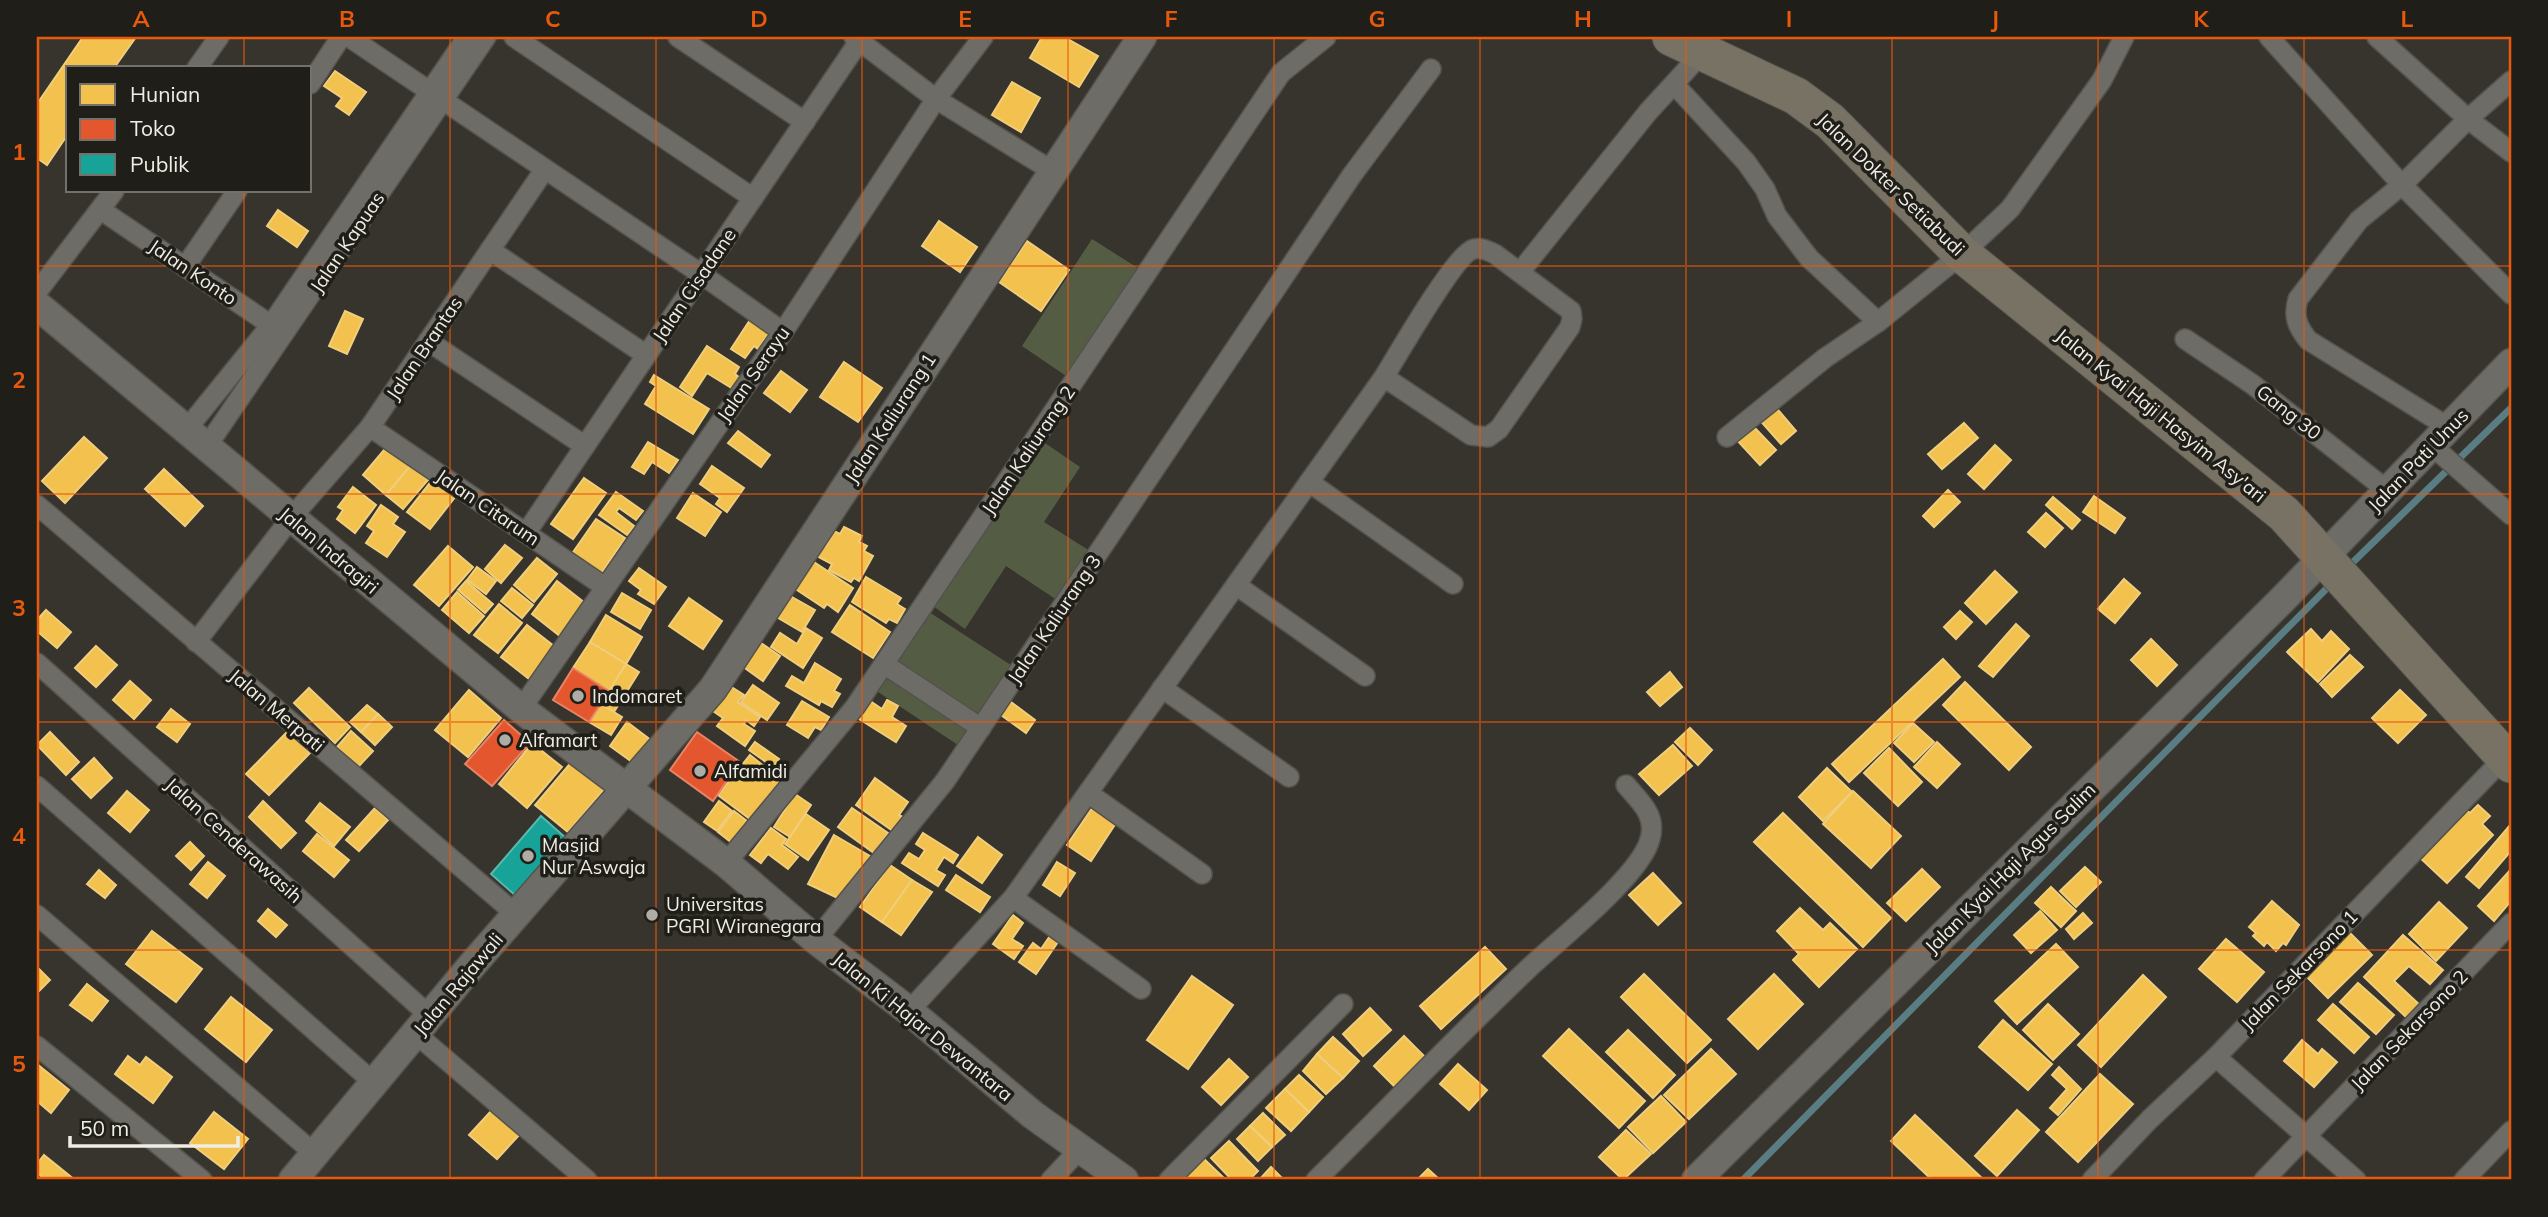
<svg xmlns="http://www.w3.org/2000/svg" width="2548" height="1217" font-family="Mulish,sans-serif">
<rect width="100%" height="100%" fill="#37342d"/>
<g fill="#545d44">
<polygon points="1092,239 1141,270 1069,378 1022,346"/>
<polygon points="1045,443 1080,467 1044,522 1090,551 1057,600 1006,566 965,629 933,606"/>
<polygon points="929,612 1014,667 961,747 875,690"/>
</g>
<g fill="#f2c14e" stroke="#f1ce7b" stroke-width="2">
<polygon points="83,37 136,37 114,68 68,68 68,134 47,165 37,158 37,104"/>
<polygon points="1042,37 1064,37 1098,56 1079,87 1030,58"/>
<polygon points="335,71 366,92 349,115 336,106 342,98 324,86"/>
<polygon points="1012,82 1040,98 1021,132 992,115"/>
<polygon points="278,210 308,231 297,247 267,226"/>
<polygon points="939,221 977,247 960,272 922,246"/>
<polygon points="1027,241 1069,270 1041,311 999,282"/>
<polygon points="345,311 363,319 347,354 329,346"/>
<polygon points="752,317 771,330 758,349 754,346 745,358 731,349"/>
<polygon points="707,346 739,367 735,374 740,378 733,389 707,373 692,396 680,387"/>
<polygon points="844,362 882,388 858,422 820,397"/>
<polygon points="781,371 807,390 790,412 764,393"/>
<polygon points="654,375 709,409 693,434 645,404 656,386 650,382"/>
<polygon points="1774,405 1796,431 1781,444 1758,418"/>
<polygon points="1964,423 1978,438 1942,469 1928,454"/>
<polygon points="1752,425 1776,450 1760,465 1736,439"/>
<polygon points="738,431 770,455 761,467 728,443"/>
<polygon points="84,437 107,458 65,503 42,481"/>
<polygon points="648,442 678,460 669,473 652,462 644,474 632,467"/>
<polygon points="390,443 414,462 386,495 363,475"/>
<polygon points="1995,445 2011,460 1984,489 1968,474"/>
<polygon points="410,466 428,480 403,509 386,495"/>
<polygon points="712,466 744,488 727,512 716,504 720,498 700,484"/>
<polygon points="164,469 203,506 185,526 145,489"/>
<polygon points="584,478 606,493 573,539 551,524"/>
<polygon points="433,479 456,496 430,529 407,512"/>
<polygon points="353,487 376,505 355,533 337,519 343,510 338,507"/>
<polygon points="1948,490 1960,502 1934,527 1923,516"/>
<polygon points="616,492 643,511 636,520 619,508 616,512 634,526 627,535 599,515"/>
<polygon points="693,493 721,512 705,536 677,518"/>
<polygon points="2094,496 2125,518 2115,533 2083,512"/>
<polygon points="2053,497 2080,520 2072,529 2046,505"/>
<polygon points="381,505 398,517 393,524 405,532 387,557 366,543 374,531 367,526"/>
<polygon points="2046,513 2063,528 2045,547 2028,532"/>
<polygon points="596,519 625,538 598,578 569,558"/>
<polygon points="844,527 862,536 859,542 867,546 864,551 873,556 859,581 854,578 851,582 829,570 832,564 815,555 822,543 826,546 834,531 840,534"/>
<polygon points="505,545 522,558 501,583 485,569"/>
<polygon points="448,546 473,567 439,606 414,585"/>
<polygon points="537,558 557,574 534,602 514,585"/>
<polygon points="814,562 853,588 838,612 827,604 824,608 791,586 802,570 807,573"/>
<polygon points="477,567 496,581 486,594 467,580"/>
<polygon points="639,568 666,587 654,604 638,594 641,590 629,581"/>
<polygon points="1995,571 2017,592 1986,624 1965,603"/>
<polygon points="866,577 901,598 897,604 905,609 897,623 889,619 886,623 852,602"/>
<polygon points="2124,579 2140,593 2115,623 2098,609"/>
<polygon points="466,581 493,604 485,613 458,590"/>
<polygon points="557,581 590,607 565,640 532,614"/>
<polygon points="512,588 533,605 522,618 501,601"/>
<polygon points="457,592 484,616 469,633 442,610"/>
<polygon points="622,593 651,610 640,629 611,612"/>
<polygon points="785,593 815,610 802,632 773,615"/>
<polygon points="689,598 722,621 703,649 669,626"/>
<polygon points="499,604 522,623 498,653 474,635"/>
<polygon points="850,605 890,632 873,658 832,632"/>
<polygon points="46,610 71,632 57,648 37,631 37,620"/>
<polygon points="1960,611 1972,622 1956,639 1944,627"/>
<polygon points="606,615 642,637 626,664 590,642"/>
<polygon points="2016,624 2029,636 1993,677 1979,666"/>
<polygon points="527,625 559,650 533,682 501,657"/>
<polygon points="806,628 822,638 803,668 771,647 780,633 797,644"/>
<polygon points="2311,629 2322,641 2331,631 2349,649 2318,682 2287,652"/>
<polygon points="2151,639 2177,665 2157,686 2131,660"/>
<polygon points="758,641 780,656 763,681 742,666"/>
<polygon points="590,642 626,664 609,691 573,668"/>
<polygon points="96,646 117,665 96,687 75,668"/>
<polygon points="2350,655 2363,667 2332,697 2320,684"/>
<polygon points="1943,659 1960,677 1849,782 1832,764"/>
<polygon points="815,663 841,679 834,691 840,694 832,707 821,701 819,705 786,686 792,676 804,683"/>
<polygon points="626,664 639,672 614,712 601,704"/>
<polygon points="1670,672 1682,687 1660,706 1647,692"/>
<polygon points="130,681 151,700 134,719 113,700"/>
<polygon points="1965,682 2031,747 2009,770 1943,705"/>
<polygon points="753,685 779,703 767,720 741,702"/>
<polygon points="730,686 744,695 738,702 760,717 754,726 746,720 744,724 755,731 745,746 717,726 723,718 713,711"/>
<polygon points="309,688 350,727 335,743 294,703"/>
<polygon points="469,690 501,718 468,757 435,730"/>
<polygon points="2400,690 2426,715 2398,743 2372,718"/>
<polygon points="887,700 898,706 892,717 906,726 896,742 859,719 870,701 882,709"/>
<polygon points="802,701 829,717 821,730 815,727 808,738 787,725"/>
<polygon points="1011,702 1035,720 1026,733 1001,715"/>
<polygon points="601,704 622,717 611,735 589,722"/>
<polygon points="367,705 378,714 361,732 350,722"/>
<polygon points="171,709 190,724 177,742 157,727"/>
<polygon points="378,714 392,727 375,745 361,732"/>
<polygon points="627,722 656,744 639,767 610,746"/>
<polygon points="1913,723 1934,742 1914,762 1894,743"/>
<polygon points="1690,728 1712,750 1698,765 1675,742"/>
<polygon points="288,731 310,753 269,795 246,774"/>
<polygon points="351,731 373,751 358,767 337,747"/>
<polygon points="50,732 79,762 66,775 37,745"/>
<polygon points="755,742 779,759 773,767 749,750"/>
<polygon points="1937,742 1960,764 1937,788 1914,767"/>
<polygon points="532,743 562,767 527,808 499,784"/>
<polygon points="1673,745 1692,766 1659,795 1639,774"/>
<polygon points="1889,748 1922,782 1898,806 1864,773"/>
<polygon points="750,755 781,780 750,819 718,795"/>
<polygon points="94,758 112,778 91,798 72,779"/>
<polygon points="574,759 606,787 568,832 535,805"/>
<polygon points="1827,768 1852,792 1823,821 1799,797"/>
<polygon points="875,778 908,802 899,815 903,817 893,831 856,805"/>
<polygon points="127,791 149,810 130,832 108,813"/>
<polygon points="1853,791 1901,836 1871,868 1823,824"/>
<polygon points="795,794 811,805 790,837 774,827"/>
<polygon points="263,801 296,833 281,848 249,817"/>
<polygon points="719,801 732,811 717,831 704,822"/>
<polygon points="320,803 350,827 334,846 306,821"/>
<polygon points="2478,805 2490,816 2482,824 2493,835 2447,883 2417,855 2463,807 2470,813"/>
<polygon points="1093,807 1116,823 1091,861 1067,845"/>
<polygon points="375,808 388,820 359,851 346,840"/>
<polygon points="852,808 888,833 874,853 838,827"/>
<polygon points="734,811 752,825 736,846 718,832"/>
<polygon points="1783,813 1891,918 1863,947 1754,842"/>
<polygon points="806,814 829,830 808,860 785,844"/>
<polygon points="2511,824 2511,851 2479,888 2466,877"/>
<polygon points="771,828 786,839 782,845 798,857 788,869 768,854 761,863 750,855"/>
<polygon points="923,833 958,855 953,863 944,857 936,870 945,875 938,886 902,863 909,853 919,859 925,850 916,844"/>
<polygon points="317,834 349,860 334,877 303,851"/>
<polygon points="834,835 870,856 844,901 808,884"/>
<polygon points="978,837 1002,855 982,883 957,866"/>
<polygon points="190,842 204,856 191,870 176,856"/>
<polygon points="208,862 225,876 207,898 190,884"/>
<polygon points="1057,862 1075,873 1060,896 1043,885"/>
<polygon points="890,865 912,880 882,922 860,907"/>
<polygon points="2085,867 2101,882 2076,907 2060,891"/>
<polygon points="1922,869 1940,887 1906,921 1887,903"/>
<polygon points="2511,869 2511,901 2494,921 2478,906"/>
<polygon points="99,870 116,885 105,898 87,884"/>
<polygon points="1653,873 1681,903 1658,925 1629,895"/>
<polygon points="956,875 990,897 980,912 946,890"/>
<polygon points="912,880 932,892 901,935 882,922"/>
<polygon points="2051,887 2076,911 2061,927 2035,903"/>
<polygon points="2272,901 2299,925 2286,945 2283,943 2276,951 2267,942 2264,946 2253,936 2256,933 2249,927"/>
<polygon points="2439,902 2467,928 2436,961 2409,934"/>
<polygon points="1800,908 1823,930 1830,923 1857,949 1819,987 1793,960 1799,954 1777,931"/>
<polygon points="268,909 287,925 276,937 258,921"/>
<polygon points="2040,911 2057,930 2031,953 2014,935"/>
<polygon points="2083,913 2092,923 2074,939 2066,929"/>
<polygon points="1013,915 1023,923 1012,939 1023,946 1014,959 993,944"/>
<polygon points="152,931 202,969 176,1002 126,964"/>
<polygon points="2348,931 2372,955 2328,998 2304,974"/>
<polygon points="1052,933 1060,939 1036,974 1019,962 1033,943 1041,949"/>
<polygon points="2403,935 2443,970 2430,984 2409,966 2394,981 2422,1007 2409,1020 2364,977"/>
<polygon points="2226,939 2264,972 2237,1002 2199,969"/>
<polygon points="2056,944 2078,967 2017,1024 1995,1001"/>
<polygon points="1485,947 1506,969 1441,1029 1420,1006"/>
<polygon points="37,967 50,980 37,993"/>
<polygon points="1644,974 1711,1040 1687,1063 1621,997"/>
<polygon points="1774,974 1803,1004 1758,1049 1728,1019"/>
<polygon points="2143,975 2166,997 2101,1067 2078,1045"/>
<polygon points="1192,976 1233,1005 1188,1069 1147,1040"/>
<polygon points="2358,983 2394,1015 2376,1034 2340,1002"/>
<polygon points="87,984 108,1001 92,1021 70,1005"/>
<polygon points="231,997 272,1030 246,1062 205,1029"/>
<polygon points="2048,1004 2079,1034 2053,1060 2023,1030"/>
<polygon points="2333,1004 2369,1037 2354,1053 2318,1020"/>
<polygon points="1370,1008 1391,1030 1363,1056 1343,1034"/>
<polygon points="2003,1020 2052,1064 2028,1090 1979,1047"/>
<polygon points="1569,1029 1645,1101 1619,1128 1543,1056"/>
<polygon points="1628,1030 1675,1075 1653,1098 1606,1052"/>
<polygon points="1404,1036 1425,1057 1395,1087 1374,1066"/>
<polygon points="1333,1037 1359,1061 1343,1078 1317,1054"/>
<polygon points="2302,1040 2318,1054 2322,1049 2337,1062 2314,1087 2284,1061"/>
<polygon points="1711,1049 1736,1074 1689,1119 1664,1095"/>
<polygon points="1317,1054 1343,1078 1326,1094 1303,1071"/>
<polygon points="128,1056 140,1065 146,1057 172,1077 153,1103 115,1074"/>
<polygon points="1229,1059 1248,1077 1221,1105 1202,1087"/>
<polygon points="37,1064 69,1090 51,1113 37,1101"/>
<polygon points="1458,1064 1487,1090 1469,1110 1440,1084"/>
<polygon points="2059,1067 2081,1089 2058,1115 2050,1108 2067,1089 2052,1075"/>
<polygon points="2100,1074 2133,1104 2078,1162 2046,1132"/>
<polygon points="1299,1075 1323,1097 1309,1112 1285,1089"/>
<polygon points="1285,1089 1309,1112 1291,1131 1266,1108"/>
<polygon points="1661,1096 1686,1122 1653,1153 1628,1127"/>
<polygon points="493,1109 521,1133 497,1159 469,1135"/>
<polygon points="2017,1110 2039,1130 1997,1176 1975,1156"/>
<polygon points="214,1112 248,1139 224,1169 190,1143"/>
<polygon points="1263,1113 1285,1135 1272,1147 1250,1126"/>
<polygon points="1915,1115 1984,1180 1932,1180 1891,1141"/>
<polygon points="1250,1126 1272,1147 1258,1161 1237,1139"/>
<polygon points="1626,1130 1651,1154 1623,1180 1599,1157"/>
<polygon points="1229,1141 1258,1171 1249,1180 1232,1180 1211,1158"/>
<polygon points="44,1155 75,1180 46,1180 37,1173 37,1164"/>
<polygon points="1203,1158 1226,1180 1180,1180"/>
<polygon points="1271,1167 1284,1180 1259,1180"/>
<polygon points="1428,1169 1440,1180 1417,1180"/>
</g>
<g fill="#e4572e" stroke="#e88465" stroke-width="2">
<polygon points="573,668 609,691 589,722 553,700"/>
<polygon points="504,720 530,743 492,786 465,764"/>
<polygon points="697,732 740,762 713,801 670,770"/>
</g>
<polygon fill="#17a398" stroke="#58b9af" stroke-width="2" points="541,816 566,838 516,896 491,874"/>
<g fill="none" stroke-linecap="round" stroke-linejoin="round">
<g stroke="#597d82" stroke-width="7">
<polyline points="2348,567 2511,408"/>
<polyline points="1743,1180 2332,583"/>
</g>
<g stroke="#54524c" stroke-width="22">
<g id="street">
<polyline points="349,37 701,274 783,332"/>
<polyline points="514,37 753,198"/>
<polyline points="678,37 805,122"/>
<polyline points="854,37 936,99 1054,172"/>
<polyline points="2269,37 2402,185 2511,294"/>
<polyline points="2377,37 2468,119 2511,152"/>
<polyline points="197,68 219,37"/>
<polyline points="310,84 341,37"/>
<polyline points="1674,84 1746,162 1765,189 1777,216 1809,258 1878,322"/>
<polyline points="101,210 280,331"/>
<polyline points="490,250 646,355"/>
<polyline points="185,267 237,191"/>
<polyline points="1520,272 1648,112 1703,52"/>
<polyline points="37,292 114,191"/>
<polyline points="2185,339 2252,384 2388,491"/>
<polyline points="428,341 585,446"/>
<polyline points="370,427 605,587"/>
<path d="M2448,427L2308,340C2297,326 2293,316 2298,299L2359,220L2402,185L2468,119L2511,81"/>
<polyline points="186,430 271,325 467,37"/>
<polyline points="1727,437 1825,358 1878,322 1962,254 2010,209 2102,80 2124,37"/>
<polyline points="2431,445 2511,515"/>
<polyline points="207,446 486,37"/>
<polyline points="1309,482 1453,584"/>
<polyline points="37,505 517,915"/>
<polyline points="526,533 862,37"/>
<polyline points="1236,585 1365,676"/>
<polyline points="196,642 291,518 370,427 545,169"/>
<polyline points="37,663 431,1017"/>
<polyline points="884,664 981,728"/>
<polyline points="1162,688 1289,777"/>
<polyline points="521,709 783,332 936,99 983,37"/>
<polyline points="37,786 373,1082"/>
<polyline points="1088,793 1202,874"/>
<polyline points="726,863 855,707 1281,73 1326,37"/>
<polyline points="1013,898 1141,989"/>
<polyline points="37,915 315,1154"/>
<polyline points="816,940 945,781 1352,175 1431,69"/>
<path d="M909,1011L1013,898L1384,377C1397,356 1456,253 1474,249C1482,247 1488,251 1495,254L1571,311L1572,319L1570,327L1499,429L1488,437L1471,435L1384,377"/>
<polyline points="416,1034 587,1180"/>
<polyline points="37,1046 202,1180"/>
<polyline points="2216,1057 2356,1180"/>
<polyline points="1051,1180 1079,1150"/>
<polyline points="1169,1180 1343,1004"/>
<path d="M1316,1180C1388,1109 1458,1035 1531,966C1560,939 1641,875 1650,839C1657,815 1640,802 1626,785"/>
<polyline points="2092,1180 2150,1119 2216,1057 2504,758"/>
<polyline points="2264,1180 2511,923"/>
<polyline points="2464,1180 2511,1131"/>
</g>
</g>
<g stroke="#54524c" stroke-width="31">
<g id="secondary">
<polyline points="37,305 521,709 726,863 816,940 909,1011 1033,1115 1124,1180"/>
<polyline points="293,1180 473,964 713,689 1142,37"/>
<polyline points="1696,1180 2282,600 2511,363"/>
</g>
</g>
<g stroke="#54524c" stroke-width="39">
<polyline id="highway" points="1671,37 1796,96 1830,121 1962,254 2284,514 2511,764"/>
</g>
<use href="#street" stroke="#6e6c67" stroke-width="19"/>
<use href="#secondary" stroke="#6e6c67" stroke-width="28"/>
<use href="#highway" stroke="#787264" stroke-width="37"/>
</g>
<path fill="none" stroke="#e8590c" stroke-width="2" stroke-opacity="0.55" d="M244,37V68M450,37V1180M656,37V1180M862,37V1180M1068,37V1180M1274,37V1180M1480,37V1180M1686,37V1180M1892,37V1180M2098,37V1180M2304,37V1180M244,191V1180M37,266H2511M37,494H2511M37,722H2511M37,950H2511"/>
<g fill="#afaca5" stroke="#201e18" stroke-width="2.5">
<circle cx="578" cy="696" r="7"/>
<circle cx="505" cy="740" r="7"/>
<circle cx="700" cy="771" r="7"/>
<circle cx="528" cy="856" r="7"/>
<circle cx="652" cy="915" r="7"/>
</g>
<g text-anchor="middle" stroke-width="7" stroke-linejoin="round" paint-order="stroke">
<g font-size="19" fill="#f0ede5" stroke="#201e18">
<text transform="translate(1891 184) rotate(44)" y="7">Jalan Dokter Setiabudi</text>
<text transform="translate(347 242) rotate(-56)" y="7">Jalan Kapuas</text>
<text transform="translate(193 272) rotate(34)" y="7">Jalan Konto</text>
<text transform="translate(694 285) rotate(-56)" y="7">Jalan Cisadane</text>
<text transform="translate(424 348) rotate(-56)" y="7">Jalan Brantas</text>
<text transform="translate(753 374) rotate(-55)" y="7">Jalan Serayu</text>
<text transform="translate(2289 412) rotate(38)" y="7">Gang 30</text>
<text transform="translate(2161 415) rotate(39)" y="7">Jalan Kyai Haji Hasyim Asy'ari</text>
<text transform="translate(890 418) rotate(-57)" y="7">Jalan Kaliurang 1</text>
<text transform="translate(1028 450) rotate(-56)" y="7">Jalan Kaliurang 2</text>
<text transform="translate(2418 460) rotate(-46)" y="7">Jalan Pati Unus</text>
<text transform="translate(488 507) rotate(34)" y="7">Jalan Citarum</text>
<text transform="translate(329 550) rotate(40)" y="7">Jalan Indragiri</text>
<text transform="translate(1054 619) rotate(-56)" y="7">Jalan Kaliurang 3</text>
<text transform="translate(277 710) rotate(40)" y="7">Jalan Merpati</text>
<text transform="translate(234 840) rotate(42)" y="7">Jalan Cenderawasih</text>
<text transform="translate(2010 868) rotate(-45)" y="7">Jalan Kyai Haji Agus Salim</text>
<text transform="translate(2299 970) rotate(-46)" y="7">Jalan Sekarsono 1</text>
<text transform="translate(458 984) rotate(-50)" y="7">Jalan Rajawali</text>
<text transform="translate(923 1026) rotate(39)" y="7">Jalan Ki Hajar Dewantara</text>
<text transform="translate(2409 1030) rotate(-46)" y="7">Jalan Sekarsono 2</text>
</g>
<g font-size="19" fill="#f0ede5" stroke="#201e18" text-anchor="start">
<text x="592" y="703">Indomaret</text>
<text x="519" y="747">Alfamart</text>
<text x="714" y="778">Alfamidi</text>
<text x="542" y="852">Masjid<tspan x="542" dy="22">Nur Aswaja</tspan></text>
<text x="666" y="911">Universitas<tspan x="666" dy="22">PGRI Wiranegara</tspan></text>
</g>
</g>
<rect width="2548" height="1217" fill="none" stroke="#201e18" stroke-width="77"/>
<rect x="66" y="66" width="245" height="126" fill="#201e18" stroke="#73716a" stroke-width="2"/>
<rect x="80" y="84" width="35" height="21" fill="#f2c14e" stroke="#73716a" stroke-width="2"/>
<text x="130" y="102" font-size="21" fill="#f0ede5">Hunian</text>
<rect x="80" y="119" width="35" height="21" fill="#e4572e" stroke="#73716a" stroke-width="2"/>
<text x="130" y="136" font-size="21" fill="#f0ede5">Toko</text>
<rect x="80" y="154" width="35" height="21" fill="#17a398" stroke="#73716a" stroke-width="2"/>
<text x="130" y="172" font-size="21" fill="#f0ede5">Publik</text>
<path d="M70 1136v10h168v-10" fill="none" stroke="#f0ede5" stroke-width="3.5"/>
<text x="80" y="1136" font-size="21" fill="#f0ede5" stroke="#201e18" stroke-width="5" paint-order="stroke">50 m</text>
<rect x="38" y="38" width="2472" height="1140" fill="none" stroke="#e8590c" stroke-width="2.5"/>
<g font-size="23" text-anchor="middle" font-weight="bold" fill="#e8590c">
<text x="141" y="27">A</text>
<text x="347" y="27">B</text>
<text x="553" y="27">C</text>
<text x="759" y="27">D</text>
<text x="965" y="27">E</text>
<text x="1171" y="27">F</text>
<text x="1377" y="27">G</text>
<text x="1583" y="27">H</text>
<text x="1789" y="27">I</text>
<text x="1995" y="27">J</text>
<text x="2201" y="27">K</text>
<text x="2407" y="27">L</text>
<text x="19" y="160">1</text>
<text x="19" y="388">2</text>
<text x="19" y="616">3</text>
<text x="19" y="844">4</text>
<text x="19" y="1072">5</text>
</g>
</svg>
